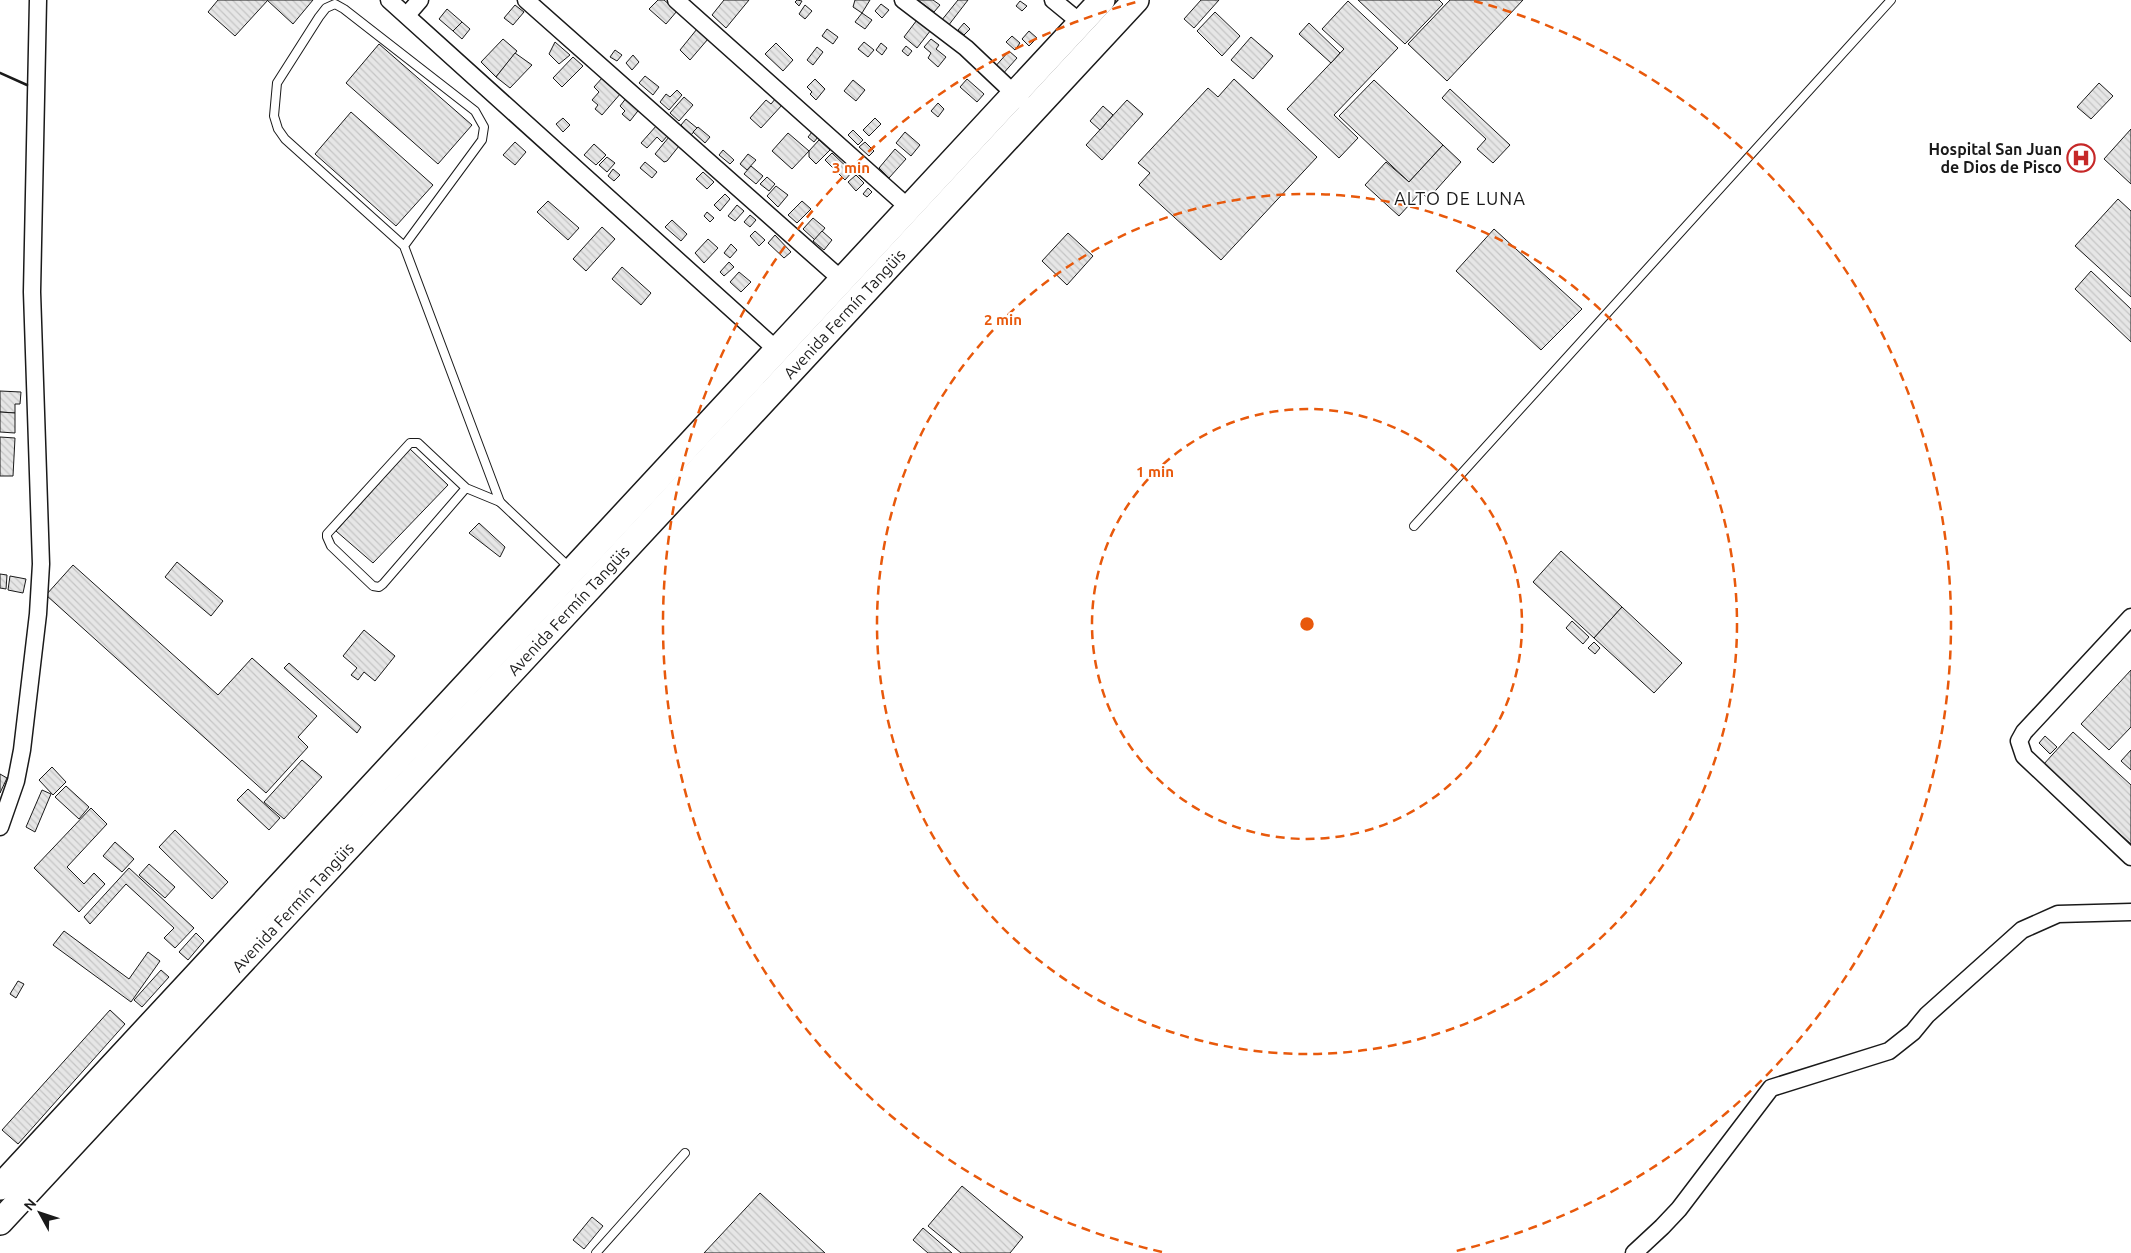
<svg xmlns="http://www.w3.org/2000/svg" width="2131" height="1253" font-family="Ubuntu,sans-serif">
<defs>
<pattern id="building-back-hatch" width="6" height="6" patternUnits="userSpaceOnUse" patternTransform="scale(1.25)"><rect width="6" height="6" fill="#e6e6e6"/><path d="M-1 5l2 2M0 0l6 6M5-1l2 2" fill="none" stroke="#c5c5c5"/></pattern>
</defs>
<rect width="100%" height="100%" fill="#fff"/>
<g fill="url(#building-back-hatch)" stroke="#1a1a1a">
<polygon points="218,0 268,0 235,36 208,12"/>
<polygon points="267,0 313,0 293,24"/>
<polygon points="658,0 664,0 677,11 666,24 649,9"/>
<polygon points="724,0 749,0 726,28 712,15"/>
<polygon points="797,0 802,1 799,6 795,2"/>
<polygon points="855,0 870,0 862,13 853,7"/>
<polygon points="918,0 933,0 940,5 934,12"/>
<polygon points="958,0 968,0 948,26 941,21"/>
<polygon points="1201,0 1219,0 1194,28 1184,19"/>
<polygon points="1358,0 1439,0 1443,4 1405,44"/>
<polygon points="1450,0 1523,0 1447,81 1408,44"/>
<polygon points="1020,1 1027,6 1022,11 1016,6"/>
<polygon points="1348,1 1398,48 1334,115 1358,138 1339,158 1287,109 1344,49 1322,29"/>
<polygon points="881,4 889,10 882,18 875,11"/>
<polygon points="515,5 524,12 513,25 504,18"/>
<polygon points="805,5 812,11 805,19 799,14"/>
<polygon points="447,9 462,22 453,31 439,19"/>
<polygon points="1215,12 1240,36 1222,56 1197,31"/>
<polygon points="862,13 872,20 865,29 855,22"/>
<polygon points="920,16 934,26 917,48 904,37"/>
<polygon points="462,22 470,29 462,39 453,31"/>
<polygon points="964,23 970,29 964,35 958,30"/>
<polygon points="1309,23 1340,53 1331,63 1299,34"/>
<polygon points="697,29 708,39 690,60 680,50"/>
<polygon points="827,29 838,37 833,44 822,36"/>
<polygon points="1029,31 1037,38 1029,46 1022,39"/>
<polygon points="1012,36 1020,43 1015,50 1006,42"/>
<polygon points="1251,37 1273,56 1253,79 1231,60"/>
<polygon points="503,39 517,51 496,77 481,62"/>
<polygon points="931,39 939,45 936,49 946,57 938,67 928,58 931,53 924,47"/>
<polygon points="555,42 570,55 559,64 549,54"/>
<polygon points="864,42 874,50 868,57 858,49"/>
<polygon points="776,43 793,60 783,71 765,54"/>
<polygon points="881,43 887,48 882,55 876,50"/>
<polygon points="379,44 472,125 438,164 346,83"/>
<polygon points="906,46 912,51 908,56 902,51"/>
<polygon points="817,47 823,52 813,65 807,60"/>
<polygon points="615,50 622,55 617,61 610,57"/>
<polygon points="1009,51 1017,58 1001,76 993,69"/>
<polygon points="515,53 532,65 510,88 496,77"/>
<polygon points="633,55 639,62 632,70 626,63"/>
<polygon points="573,57 583,66 562,87 553,78"/>
<polygon points="645,76 659,87 653,95 639,83"/>
<polygon points="603,77 621,93 602,115 595,109 598,105 592,100 599,92 594,87"/>
<polygon points="815,79 825,89 816,100 810,94 812,92 807,87"/>
<polygon points="967,79 984,94 977,102 960,87"/>
<polygon points="1234,79 1317,157 1221,260 1139,185 1150,173 1138,163 1208,88 1218,97"/>
<polygon points="853,80 865,90 856,101 844,91"/>
<polygon points="1374,80 1443,145 1409,182 1339,116"/>
<polygon points="2099,83 2113,96 2091,119 2077,107"/>
<polygon points="1450,89 1510,145 1493,163 1477,149 1486,139 1442,98"/>
<polygon points="677,90 682,95 669,110 660,102 666,94 670,97"/>
<polygon points="627,97 641,107 630,121 622,114 625,111 620,106"/>
<polygon points="684,97 693,105 679,121 670,113"/>
<polygon points="776,98 783,104 761,128 750,118 766,100 771,104"/>
<polygon points="1127,100 1143,114 1102,160 1086,145"/>
<polygon points="938,103 944,109 938,117 931,111"/>
<polygon points="1103,106 1113,115 1100,130 1090,121"/>
<polygon points="351,112 433,185 396,226 315,154"/>
<polygon points="563,118 570,125 563,132 556,124"/>
<polygon points="875,118 881,124 869,136 863,130"/>
<polygon points="686,119 697,128 691,135 681,125"/>
<polygon points="657,125 668,135 662,142 657,137 647,148 641,143"/>
<polygon points="698,127 710,137 705,143 693,132"/>
<polygon points="2131,129 2131,184 2104,159"/>
<polygon points="853,130 863,140 858,145 848,135"/>
<polygon points="812,132 818,137 814,142 808,137"/>
<polygon points="905,132 920,145 911,156 896,143"/>
<polygon points="788,133 809,151 792,169 772,151"/>
<polygon points="669,137 679,146 667,161 664,162 655,154"/>
<polygon points="819,140 830,150 816,164 809,157 809,151"/>
<polygon points="515,142 526,152 515,165 503,155"/>
<polygon points="865,142 874,151 869,156 859,147"/>
<polygon points="594,144 606,155 596,165 584,155"/>
<polygon points="1443,145 1461,162 1428,199 1421,192 1399,216 1365,185 1386,162 1409,182"/>
<polygon points="895,149 906,159 889,178 879,168"/>
<polygon points="723,150 734,160 730,164 719,155"/>
<polygon points="832,153 852,172 845,180 825,160"/>
<polygon points="748,154 756,160 747,170 740,164"/>
<polygon points="607,157 615,163 607,172 599,165"/>
<polygon points="645,162 657,172 652,178 640,168"/>
<polygon points="751,166 763,176 756,184 744,174"/>
<polygon points="613,169 620,175 614,181 608,176"/>
<polygon points="703,172 714,182 707,189 696,179"/>
<polygon points="856,175 864,183 856,191 848,182"/>
<polygon points="767,177 775,184 769,191 760,184"/>
<polygon points="776,186 788,195 778,207 767,196"/>
<polygon points="868,188 872,192 867,197 863,194"/>
<polygon points="725,194 730,199 720,211 714,205"/>
<polygon points="2118,199 2131,211 2131,297 2075,246"/>
<polygon points="548,201 579,228 568,240 537,212"/>
<polygon points="802,201 811,209 797,223 788,215"/>
<polygon points="737,205 744,211 735,221 728,216"/>
<polygon points="707,212 714,218 710,222 704,216"/>
<polygon points="750,215 756,220 750,227 744,222"/>
<polygon points="813,218 825,228 815,240 803,229"/>
<polygon points="672,220 687,234 681,241 665,227"/>
<polygon points="602,227 615,239 586,271 573,259"/>
<polygon points="1494,229 1582,309 1541,350 1456,271"/>
<polygon points="755,231 765,240 759,246 750,236"/>
<polygon points="822,231 832,240 824,250 813,241"/>
<polygon points="1068,233 1093,256 1067,285 1042,261"/>
<polygon points="775,235 791,252 784,258 768,243"/>
<polygon points="708,239 718,248 704,263 695,253"/>
<polygon points="731,244 737,250 730,258 724,253"/>
<polygon points="729,262 734,267 724,276 720,272"/>
<polygon points="622,267 651,293 641,305 612,279"/>
<polygon points="2091,271 2131,309 2131,342 2075,289"/>
<polygon points="739,272 751,282 741,292 730,282"/>
<polygon points="0,391 21,392 20,404 15,404 15,413 0,412"/>
<polygon points="0,412 15,413 15,433 0,432"/>
<polygon points="0,437 15,438 13,476 0,476"/>
<polygon points="410,449 448,485 373,563 336,531"/>
<polygon points="479,523 505,547 500,557 469,533"/>
<polygon points="1561,551 1622,607 1594,638 1533,582"/>
<polygon points="177,562 223,601 211,616 165,577"/>
<polygon points="73,565 218,695 252,658 317,716 298,737 308,747 266,793 46,595"/>
<polygon points="0,574 7,575 6,589 0,588"/>
<polygon points="10,576 26,579 23,593 8,590"/>
<polygon points="1622,607 1682,663 1654,693 1594,638"/>
<polygon points="1572,621 1589,637 1583,644 1566,628"/>
<polygon points="364,630 395,656 375,681 364,672 358,680 351,675 357,668 343,656"/>
<polygon points="1594,642 1600,648 1595,654 1588,648"/>
<polygon points="289,663 361,727 357,733 284,668"/>
<polygon points="2131,670 2131,727 2109,750 2081,724"/>
<polygon points="2073,732 2131,785 2131,844 2043,765"/>
<polygon points="2045,736 2057,747 2050,754 2039,743"/>
<polygon points="2131,750 2131,770 2121,761"/>
<polygon points="302,760 322,777 284,819 264,802"/>
<polygon points="52,767 66,782 53,795 39,780"/>
<polygon points="0,774 7,778 0,793"/>
<polygon points="66,786 89,807 79,819 55,797"/>
<polygon points="248,789 280,818 269,830 237,800"/>
<polygon points="42,790 51,794 35,832 26,827"/>
<polygon points="91,808 107,824 67,867 84,884 94,873 105,884 79,912 34,868"/>
<polygon points="175,830 228,882 212,899 159,847"/>
<polygon points="115,842 134,859 122,872 103,856"/>
<polygon points="149,864 175,887 165,898 139,875"/>
<polygon points="129,868 194,928 175,948 164,938 174,928 126,884 90,924 84,917"/>
<polygon points="64,931 129,979 148,952 160,961 131,1002 53,945"/>
<polygon points="196,933 204,941 188,960 179,952"/>
<polygon points="161,970 169,977 142,1007 134,1000"/>
<polygon points="18,981 24,984 16,998 10,994"/>
<polygon points="110,1010 125,1024 18,1144 2,1130"/>
<polygon points="962,1186 1023,1237 1010,1253 961,1253 928,1226"/>
<polygon points="760,1193 825,1253 704,1253"/>
<polygon points="592,1217 603,1226 584,1249 573,1240"/>
<polygon points="923,1228 952,1253 928,1253 913,1240"/>
</g>
<g fill="none" stroke-linecap="round" stroke-linejoin="round">
<g stroke="#1a1a1a" stroke-width="10">
<g id="lane">
<polyline points="404,246 482,140 484,127 475,111 344,9 335,4 326,8 319,17 277,83 274,116 278,129 285,139 404,246 500,502 570,568"/>
<polyline points="466,488 418,443 410,443 327,534 327,537 331,546 373,586 379,587 383,584 466,488 500,502"/>
<polyline points="1414,526 1891,0"/>
<polyline points="596,1253 685,1153"/>
</g>
</g>
<g stroke="#1a1a1a" stroke-width="19">
<g id="street">
<polyline points="389,0 777,350"/>
<polyline points="526,0 842,280"/>
<polyline points="676,0 909,208"/>
<polyline points="903,0 966,48 1021,100"/>
<polyline points="1053,0 1081,23"/>
<polyline points="407,15 420,0"/>
<polyline points="2131,617 2024,732 2019,741 2024,756 2131,857"/>
<polyline points="0,827 16,781 22,750 38,614 41,564 32,292 38,0"/>
<polyline points="1634,1253 1662,1227 1679,1209 1771,1088 1889,1051 1913,1032 1927,1015 2022,930 2058,914 2131,912"/>
</g>
</g>
<g stroke="#1a1a1a" stroke-width="28">
<g id="primary">
<polyline points="0,1187 1102,0"/>
<path id="s1" d="M0,1222L1136,0"/>
</g>
</g>
<use href="#lane" stroke="#fff" stroke-width="8"/>
<use href="#street" stroke="#fff" stroke-width="16"/>
<use href="#primary" stroke="#fff" stroke-width="25"/>
<polyline stroke="#1a1a1a" stroke-width="2.5" points="0,73 27,85"/>
</g>
<g fill="none" stroke="#e8590c" stroke-width="2.5" stroke-dasharray="9 6">
<circle cx="1307" cy="624" r="215"/>
<circle cx="1307" cy="624" r="430"/>
<path d="M1162 1252A645 645 0 0 1 1140 1M1474 1A645 645 0 0 1 1452 1252"/>
</g>
<defs>
<g id="hospital-ring" transform="scale(1.4375)"><circle r="9.5" fill="#fff" stroke="#c62828" stroke-width="1.5"/><path d="M-5-5h3v3.5h4V-5h3V5h-3V1.5h-4V5h-3Z" fill="#c62828"/></g>
</defs>
<g fill-rule="evenodd">
<use href="#hospital-ring" x="2081" y="158"/>
</g>
<g text-anchor="middle" stroke-width="4" stroke-linejoin="round" paint-order="stroke">
<g font-size="16" font-weight="bold" fill="#1a1a1a" stroke="#fff" text-anchor="end">
<text x="2062" y="155">Hospital San Juan<tspan x="2062" dy="18">de Dios de Pisco</tspan></text>
</g>
<g font-size="16" fill="#1a1a1a" stroke="#fff">
<text dy="6" stroke="none"><textPath href="#s1" startOffset="1240">Avenida Fermín Tangüis</textPath></text>
<text dy="6" stroke="none"><textPath href="#s1" startOffset="835">Avenida Fermín Tangüis</textPath></text>
<text dy="6" stroke="none"><textPath href="#s1" startOffset="430">Avenida Fermín Tangüis</textPath></text>
</g>
<g font-size="18" letter-spacing="1" fill="#1a1a1a" stroke="#fff">
<text x="1460" y="205">ALTO DE LUNA</text>
</g>
</g>
<circle cx="1307" cy="624" r="8" fill="#e8590c" stroke="#fff" stroke-width="2.5"/>
<g font-size="15" text-anchor="middle" font-weight="bold" fill="#e8590c" stroke="#fff" stroke-width="4" stroke-linejoin="round" paint-order="stroke">
<text x="851" y="173">3 min</text>
<text x="1003" y="325">2 min</text>
<text x="1155" y="477">1 min</text>
</g>
<g transform="translate(40 1213) rotate(310)" stroke="#ffffff" stroke-width="4" paint-order="stroke">
<path d="M0-4L9 19L0 12L-9 19Z" fill="#1a1a1a"/>
<text y="-8" font-size="14" font-weight="bold" text-anchor="middle" fill="#1a1a1a">N</text>
</g>
</svg>
